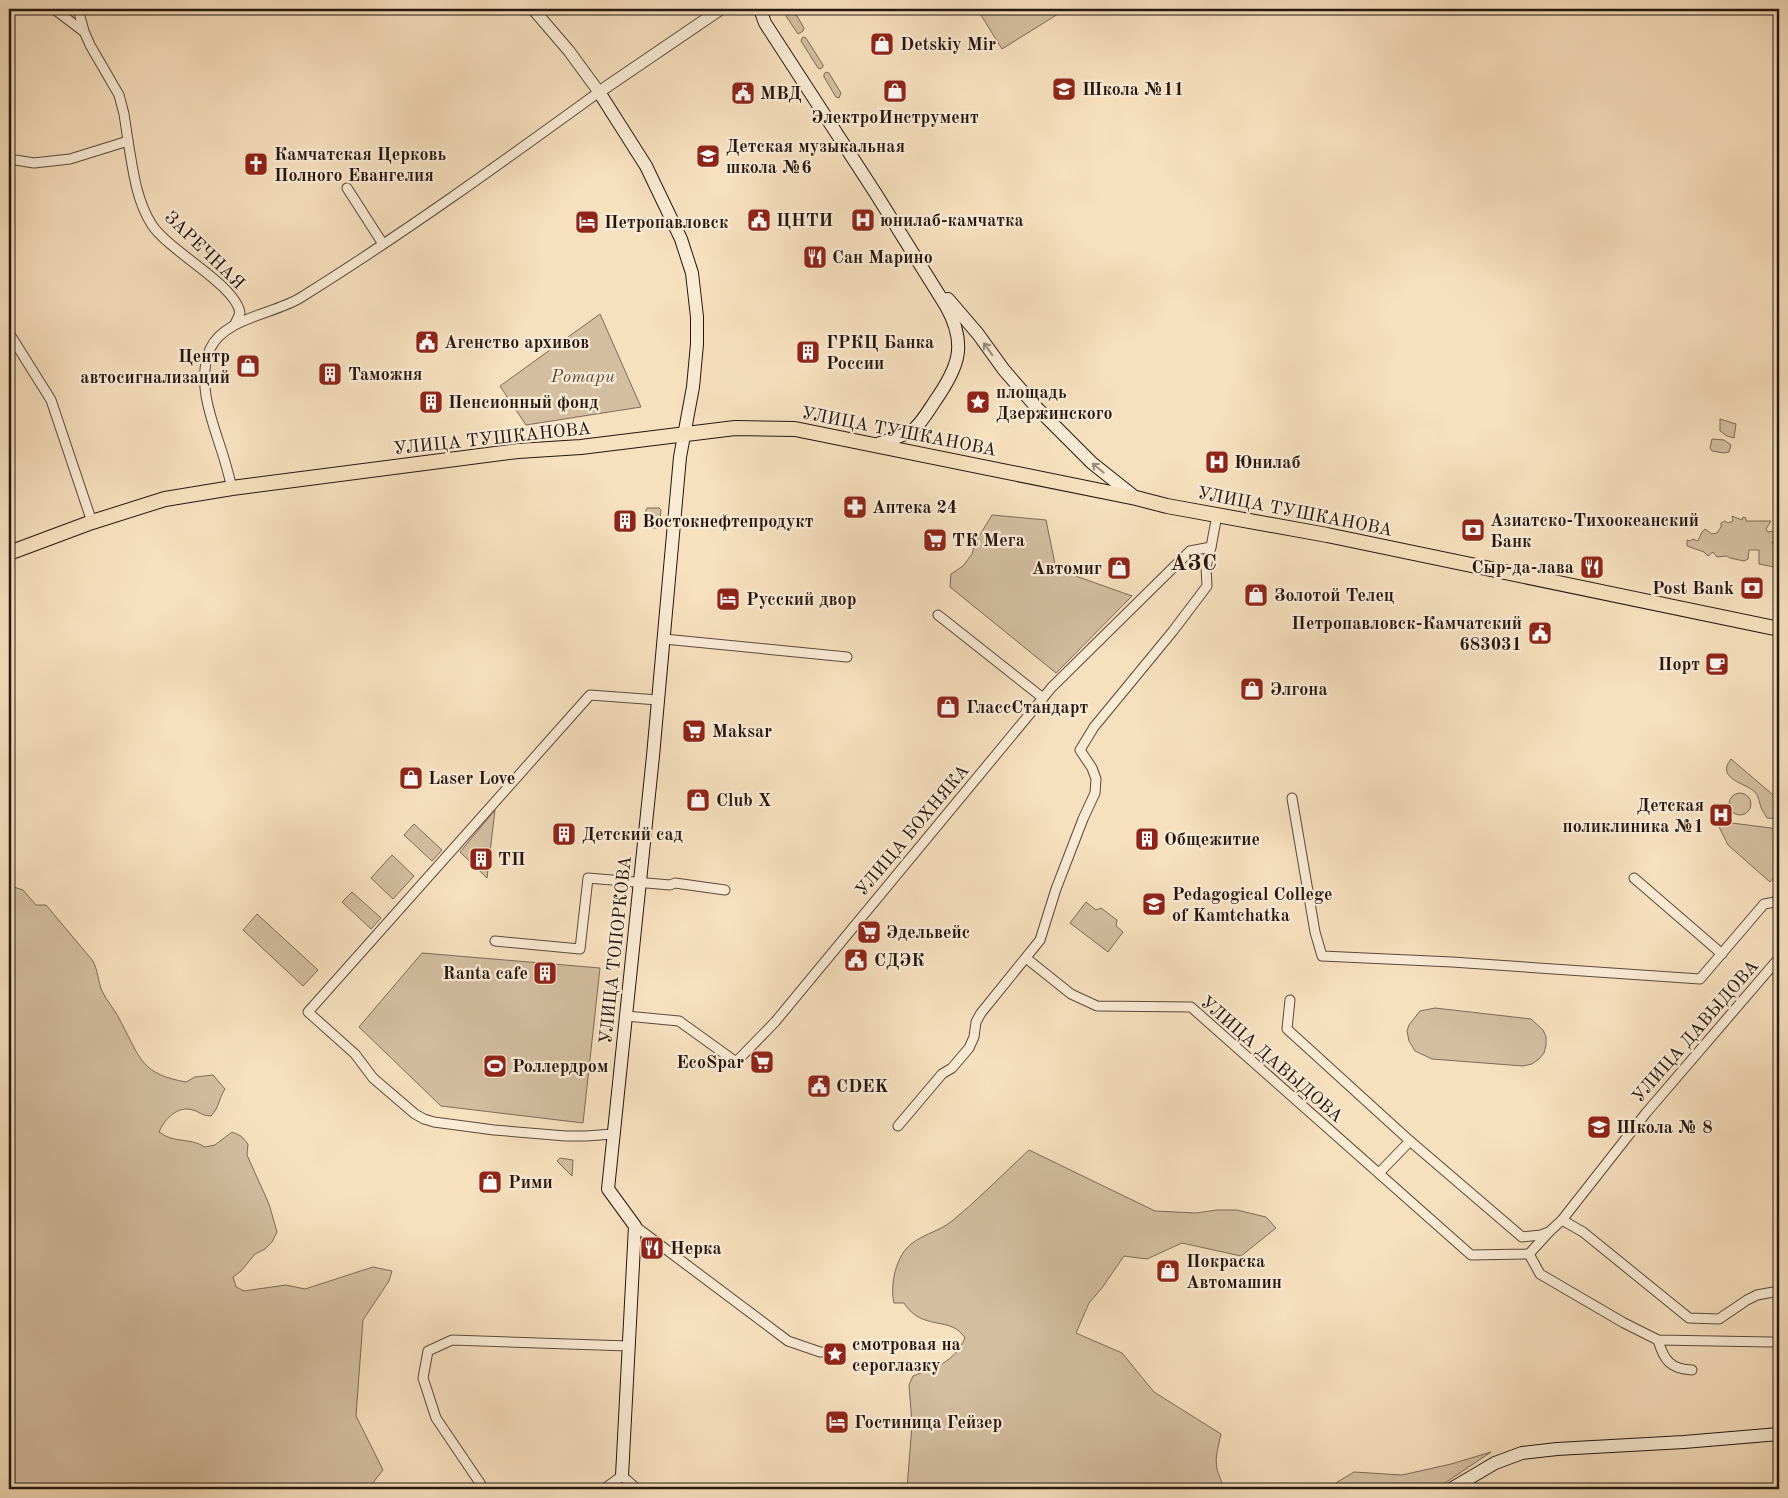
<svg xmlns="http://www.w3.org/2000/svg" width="1788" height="1498" font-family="'Old Standard TT',serif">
<rect width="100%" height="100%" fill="#f7e0be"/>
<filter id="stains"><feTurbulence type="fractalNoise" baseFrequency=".004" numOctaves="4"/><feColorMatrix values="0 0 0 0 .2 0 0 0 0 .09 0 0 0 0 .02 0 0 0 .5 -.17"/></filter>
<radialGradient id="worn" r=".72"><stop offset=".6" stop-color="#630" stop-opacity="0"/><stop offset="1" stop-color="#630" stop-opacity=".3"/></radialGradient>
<g fill="#d3bea0" stroke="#7c6a58">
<polygon points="985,9 1066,9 1002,49 979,12"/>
<polygon points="790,12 797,16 804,28 803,31 798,34 786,16"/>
<polygon points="804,37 806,38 823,65 823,67 820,69 818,68 801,41 802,38"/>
<polygon points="826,72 829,73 841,93 839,98 836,97 824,77 824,74"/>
<polygon points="600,314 641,407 526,425 500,386"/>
<polygon points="1720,419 1736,424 1734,438 1727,436 1720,431"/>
<polygon points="1712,439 1724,440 1731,445 1729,452 1724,453 1712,451 1710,448"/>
<polygon points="647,508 659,508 661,510 659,527 657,528 647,528 644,525 646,510"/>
<polygon points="992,515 1046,520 1056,569 1132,596 1056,673 950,587 951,574 963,566 972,554 975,543"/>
<polygon points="1732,516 1742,520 1743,517 1746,518 1746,521 1771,521 1766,529 1768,532 1774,531 1777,539 1772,542 1775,547 1779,547 1779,568 1759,564 1759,550 1749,550 1748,559 1744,561 1730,558 1727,556 1717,557 1713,552 1708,556 1704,552 1687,546 1687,540 1690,541 1693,539 1698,541 1702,532 1705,529 1712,534 1717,533 1721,527 1721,523 1725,521 1728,523 1733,521"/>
<path d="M1731,759L1779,800V819L1767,818C1765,814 1762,811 1761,807C1759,802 1759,797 1755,792C1746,783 1715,779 1731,759Z"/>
<circle cx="1740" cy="804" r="11"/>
<polygon points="495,810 487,878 460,852"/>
<polygon points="1724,822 1779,829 1779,871 1770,882 1728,845 1718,825"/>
<polygon points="414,824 442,850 432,861 404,835"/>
<polygon points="392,855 414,876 393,899 371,878"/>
<path d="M14,887L23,890L36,905H46L93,961C98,971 98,981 102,991C107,1002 117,1012 122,1024C141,1060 142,1074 186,1082L195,1077L213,1075L225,1089C218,1100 220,1106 211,1116C200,1115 202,1113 193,1110C177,1105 164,1120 159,1132C175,1144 189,1137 205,1147L215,1145L232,1132L241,1136L248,1144L247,1155L269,1204L277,1232L272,1242L265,1249L255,1254L241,1271L233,1277L236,1287L244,1291L286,1285L305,1289L373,1267L392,1271L389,1281L363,1320L356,1416L383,1470L368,1489H9V889Z"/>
<polygon points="352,892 381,918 371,929 342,902"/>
<polygon points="1086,902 1096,910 1101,908 1117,920 1116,926 1123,932 1108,952 1070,923"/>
<polygon points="257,914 318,970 303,986 243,930"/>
<polygon points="422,953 600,968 583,1123 441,1106 359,1027"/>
<polygon points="1435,1008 1531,1019 1543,1030 1546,1037 1546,1045 1544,1053 1539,1059 1532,1064 1523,1066 1432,1059 1415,1051 1409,1041 1407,1031 1409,1025 1420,1011"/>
<path d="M1029,1150L1155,1211L1196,1213L1217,1210H1237L1266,1217L1276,1228L1241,1256L1182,1243L1147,1259L1124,1256L1102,1288L1089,1303L1076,1333L1122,1353L1154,1392L1221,1434C1215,1461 1213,1464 1225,1489H907L912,1424L909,1385L913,1376C938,1366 953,1363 965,1338C951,1315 922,1332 904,1303H894C890,1287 895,1262 906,1249C918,1235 939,1232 952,1221C979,1199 1003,1174 1029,1150Z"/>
<polygon points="560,1158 573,1160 572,1176 557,1161"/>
<polygon points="1491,1452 1436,1489 1322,1489 1324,1486 1334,1484 1354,1472 1402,1475 1451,1464"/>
</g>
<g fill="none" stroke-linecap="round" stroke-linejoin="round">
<g stroke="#5a483b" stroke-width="11">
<g id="minor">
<polyline points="54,9 83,31"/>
<polyline points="78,9 84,31 90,45 119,95 124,114 128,141"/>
<path d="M9,159L34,163L70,159L128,141C133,170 136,200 152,225C170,252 236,285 240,313L235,324"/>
<polyline points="347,188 383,244"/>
<polyline points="9,333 51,400 92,522"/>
<path d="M232,488C229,476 226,464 222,452C212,420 196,383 210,349C224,318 274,314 300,298C403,234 501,163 599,92"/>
<polyline points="938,615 1043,698"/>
<polyline points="664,639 847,657"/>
<polyline points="1292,798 1315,932 1322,956 1452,962 1700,979 1764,904 1775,902 1779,897"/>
<polyline points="1634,878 1722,954"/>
<polyline points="495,941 580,949 588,878 670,885 675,883 725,890"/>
<polyline points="1026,958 1071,994 1097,1006 1191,1007 1471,1255 1529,1254 1549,1232 1562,1220 1646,1113 1779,958"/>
<polyline points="1290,1000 1287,1029 1410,1141 1379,1173"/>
<polyline points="626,1016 679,1021 736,1062 775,1022 1052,687 1190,551 1211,547 1217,515"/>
<polyline points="898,1126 942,1074 952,1068 969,1048 974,1037 976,1022 981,1013 1040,940 1056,889 1083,819 1095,793 1096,779 1092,768 1080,750 1094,727 1173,631 1207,586 1206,567 1211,547"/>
<polyline points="613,1134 586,1136 566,1136 494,1130 434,1122 424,1119 415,1114 373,1078 355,1054 308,1012 590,695 658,700"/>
<polyline points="1410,1141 1522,1237 1541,1235 1549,1232"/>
<polyline points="1562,1220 1583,1232 1689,1318 1719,1319 1747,1300 1757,1295 1779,1291"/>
<polyline points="635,1226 788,1341 820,1352 833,1352"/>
<polyline points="1529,1254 1540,1274 1624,1323 1658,1340 1771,1342"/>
<path d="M1658,1340C1664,1361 1671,1369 1692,1370"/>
<polyline points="484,1489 436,1418 423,1378 428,1351 452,1340 628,1346"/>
<polyline points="604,1489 622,1476 637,1489"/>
</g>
</g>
<g stroke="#5a483b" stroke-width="13">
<polyline id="tertiary" points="533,9 569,51 599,92 721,9"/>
</g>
<g stroke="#25160f" stroke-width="14">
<g id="secondary">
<path d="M760,9L765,23L876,194L946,306C968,345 958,368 935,401C929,410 922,422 914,429C905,436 885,441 875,445"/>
<polyline points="599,92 646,166 681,239 692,273 697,317 697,344 693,387 680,457 653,756 608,1189 635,1226 622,1476"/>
<polyline points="948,299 978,334 1004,370 1037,408 1092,463 1136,498"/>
<polyline points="1451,1489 1495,1463 1522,1453 1557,1449 1684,1442 1779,1434"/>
</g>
</g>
<g stroke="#25160f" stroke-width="16">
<polyline id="primary" points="9,553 92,522 165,499 232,488 518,451 581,447 735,428 795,429 1136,498 1167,506 1327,535 1779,629"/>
</g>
<use href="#minor" stroke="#faebd5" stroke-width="9"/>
<use href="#tertiary" stroke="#faebd5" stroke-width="11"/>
<use href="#secondary" stroke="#faebd5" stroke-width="12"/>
<use href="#primary" stroke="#f7e0be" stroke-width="14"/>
</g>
<defs><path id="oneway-shaft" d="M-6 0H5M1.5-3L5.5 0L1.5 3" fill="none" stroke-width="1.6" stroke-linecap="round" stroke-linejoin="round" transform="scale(1.25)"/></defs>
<g stroke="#9a8b7c">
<use href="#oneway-shaft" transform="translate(988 349) rotate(-125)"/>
<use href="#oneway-shaft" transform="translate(1098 468) rotate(-141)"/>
</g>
<defs>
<g id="shop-square" transform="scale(1.25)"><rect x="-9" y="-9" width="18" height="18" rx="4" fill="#8f2418" stroke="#faebd5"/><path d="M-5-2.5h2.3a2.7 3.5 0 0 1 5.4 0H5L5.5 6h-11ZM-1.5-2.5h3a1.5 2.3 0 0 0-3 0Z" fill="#fff"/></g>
<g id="school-square" transform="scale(1.25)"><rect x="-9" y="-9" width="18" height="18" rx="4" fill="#8f2418" stroke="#faebd5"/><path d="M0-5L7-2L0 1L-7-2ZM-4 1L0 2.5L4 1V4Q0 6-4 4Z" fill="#fff"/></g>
<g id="civic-square" transform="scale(1.25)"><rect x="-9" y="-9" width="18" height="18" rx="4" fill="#8f2418" stroke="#faebd5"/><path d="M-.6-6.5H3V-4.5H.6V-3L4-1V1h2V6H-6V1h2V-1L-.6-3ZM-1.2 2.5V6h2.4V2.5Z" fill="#fff"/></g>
<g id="church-square" transform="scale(1.25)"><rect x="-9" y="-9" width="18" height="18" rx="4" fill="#8f2418" stroke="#faebd5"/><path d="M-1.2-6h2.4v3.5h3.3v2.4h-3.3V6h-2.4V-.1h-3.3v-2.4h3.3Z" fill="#fff"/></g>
<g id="hospital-square" transform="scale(1.25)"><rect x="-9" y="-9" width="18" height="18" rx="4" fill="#8f2418" stroke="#faebd5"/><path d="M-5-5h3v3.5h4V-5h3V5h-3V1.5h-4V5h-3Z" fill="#fff"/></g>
<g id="hotel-square" transform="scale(1.25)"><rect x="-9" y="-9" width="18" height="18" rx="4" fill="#8f2418" stroke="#faebd5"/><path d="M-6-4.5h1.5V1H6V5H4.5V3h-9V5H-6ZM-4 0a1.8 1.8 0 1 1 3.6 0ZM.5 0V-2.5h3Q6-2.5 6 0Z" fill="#fff"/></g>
<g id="restaurant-square" transform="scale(1.25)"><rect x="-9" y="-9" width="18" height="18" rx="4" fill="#8f2418" stroke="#faebd5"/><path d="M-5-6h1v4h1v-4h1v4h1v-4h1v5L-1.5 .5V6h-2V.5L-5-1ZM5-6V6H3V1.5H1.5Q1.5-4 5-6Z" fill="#fff"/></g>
<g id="building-square" transform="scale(1.25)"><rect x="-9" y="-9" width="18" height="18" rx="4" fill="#8f2418" stroke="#faebd5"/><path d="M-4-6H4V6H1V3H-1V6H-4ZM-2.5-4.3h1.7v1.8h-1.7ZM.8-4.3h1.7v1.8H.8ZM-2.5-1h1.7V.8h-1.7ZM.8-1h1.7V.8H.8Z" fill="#fff"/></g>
<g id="sight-square" transform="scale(1.25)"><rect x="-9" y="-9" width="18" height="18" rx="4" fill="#8f2418" stroke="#faebd5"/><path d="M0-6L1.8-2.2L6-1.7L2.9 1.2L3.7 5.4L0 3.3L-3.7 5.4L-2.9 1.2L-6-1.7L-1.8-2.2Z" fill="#fff"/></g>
<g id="pharmacy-square" transform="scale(1.25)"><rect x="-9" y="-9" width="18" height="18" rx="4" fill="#8f2418" stroke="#faebd5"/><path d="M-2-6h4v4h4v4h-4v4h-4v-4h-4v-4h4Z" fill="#fff"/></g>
<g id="bank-square" transform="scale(1.25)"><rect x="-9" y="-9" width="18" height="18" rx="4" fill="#8f2418" stroke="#faebd5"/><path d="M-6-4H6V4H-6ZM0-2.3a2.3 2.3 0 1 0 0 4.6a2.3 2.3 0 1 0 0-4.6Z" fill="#fff"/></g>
<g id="supermarket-square" transform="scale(1.25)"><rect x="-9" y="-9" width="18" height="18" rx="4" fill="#8f2418" stroke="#faebd5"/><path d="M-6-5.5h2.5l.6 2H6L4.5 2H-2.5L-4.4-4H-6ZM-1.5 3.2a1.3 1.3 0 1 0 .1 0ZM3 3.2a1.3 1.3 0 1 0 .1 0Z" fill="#fff"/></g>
<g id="cafe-square" transform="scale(1.25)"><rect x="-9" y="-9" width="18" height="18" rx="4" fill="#8f2418" stroke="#faebd5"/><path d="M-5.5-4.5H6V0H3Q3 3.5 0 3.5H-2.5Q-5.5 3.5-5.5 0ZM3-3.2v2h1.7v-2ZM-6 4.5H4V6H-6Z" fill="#fff"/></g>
<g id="university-square" transform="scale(1.25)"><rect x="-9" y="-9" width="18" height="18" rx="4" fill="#8f2418" stroke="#faebd5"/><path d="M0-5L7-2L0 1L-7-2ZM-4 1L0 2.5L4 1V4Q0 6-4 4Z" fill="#fff"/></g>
<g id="stadium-square" transform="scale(1.25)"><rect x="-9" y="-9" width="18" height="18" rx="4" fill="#8f2418" stroke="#faebd5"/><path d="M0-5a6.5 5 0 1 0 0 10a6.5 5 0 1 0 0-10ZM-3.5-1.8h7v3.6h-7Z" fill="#fff"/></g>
</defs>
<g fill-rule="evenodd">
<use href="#shop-square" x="882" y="44"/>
<use href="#school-square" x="1064" y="89"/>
<use href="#shop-square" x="895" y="91"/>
<use href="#civic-square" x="743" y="93"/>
<use href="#school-square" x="708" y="156"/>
<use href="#church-square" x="256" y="164"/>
<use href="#civic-square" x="759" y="220"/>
<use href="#hospital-square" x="863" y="220"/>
<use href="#hotel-square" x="587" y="222"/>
<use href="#restaurant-square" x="815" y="257"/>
<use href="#civic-square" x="427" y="342"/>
<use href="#building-square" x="808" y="352"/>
<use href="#shop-square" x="248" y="366"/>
<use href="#building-square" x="330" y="374"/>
<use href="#building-square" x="431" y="402"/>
<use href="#sight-square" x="978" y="402"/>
<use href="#hospital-square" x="1217" y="462"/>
<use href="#pharmacy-square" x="855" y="507"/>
<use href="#building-square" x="625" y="521"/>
<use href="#bank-square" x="1473" y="530"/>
<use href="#supermarket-square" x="935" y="540"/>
<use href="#restaurant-square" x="1592" y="567"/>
<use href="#shop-square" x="1119" y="568"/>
<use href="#bank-square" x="1752" y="588"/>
<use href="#shop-square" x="1256" y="595"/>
<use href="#hotel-square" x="728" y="599"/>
<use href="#civic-square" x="1540" y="633"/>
<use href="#cafe-square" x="1717" y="664"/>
<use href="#shop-square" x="1252" y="689"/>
<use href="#shop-square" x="948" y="707"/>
<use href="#supermarket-square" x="694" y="731"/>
<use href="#shop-square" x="411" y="778"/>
<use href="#shop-square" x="698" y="800"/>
<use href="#hospital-square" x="1721" y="815"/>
<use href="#building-square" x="564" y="834"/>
<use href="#building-square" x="1147" y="839"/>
<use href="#building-square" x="481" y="859"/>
<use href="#university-square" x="1154" y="904"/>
<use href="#supermarket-square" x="869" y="932"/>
<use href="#civic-square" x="856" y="960"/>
<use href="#building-square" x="545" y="973"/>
<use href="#supermarket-square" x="762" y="1062"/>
<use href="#stadium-square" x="495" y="1066"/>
<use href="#civic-square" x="819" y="1086"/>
<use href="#school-square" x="1599" y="1127"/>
<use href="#shop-square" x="490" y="1182"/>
<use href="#restaurant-square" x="652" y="1248"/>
<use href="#shop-square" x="1168" y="1271"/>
<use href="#sight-square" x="835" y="1354"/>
<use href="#hotel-square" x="837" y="1422"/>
</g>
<g text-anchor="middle" stroke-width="4.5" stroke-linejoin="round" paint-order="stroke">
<g font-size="18" font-weight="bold" fill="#25160f" stroke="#faebd5" text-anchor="start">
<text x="900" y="50">Detskiy Mir</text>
<text x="1082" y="95">Школа №11</text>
<text x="760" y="99">МВД</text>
<text x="895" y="123" text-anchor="middle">ЭлектроИнструмент</text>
<text x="726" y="152">Детская музыкальная<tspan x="726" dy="21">школа №6</tspan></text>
<text x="274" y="160">Камчатская Церковь<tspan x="274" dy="21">Полного Евангелия</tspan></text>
<text x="776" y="226">ЦНТИ</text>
<text x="880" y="226">юнилаб-камчатка</text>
<text x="604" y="228">Петропавловск</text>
<text x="832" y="263">Сан Марино</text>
<text x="444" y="348">Агенство архивов</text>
<text x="826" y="348">ГРКЦ Банка<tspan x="826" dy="21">России</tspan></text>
<text x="230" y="362" text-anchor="end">Центр<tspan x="230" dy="21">автосигнализаций</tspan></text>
<text x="348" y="380">Таможня</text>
<text x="996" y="398">площадь<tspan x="996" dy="21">Дзержинского</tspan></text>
<text x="448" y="408">Пенсионный фонд</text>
<text x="1234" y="468">Юнилаб</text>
<text x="872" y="513">Аптека 24</text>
<text x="1490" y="526">Азиатско-Тихоокеанский<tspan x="1490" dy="21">Банк</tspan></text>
<text x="642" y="527">Востокнефтепродукт</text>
<text x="952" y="546">ТК Мега</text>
<text x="1574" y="573" text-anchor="end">Сыр-да-лава</text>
<text x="1102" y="574" text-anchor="end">Автомиг</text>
<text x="1734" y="594" text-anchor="end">Post Bank</text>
<text x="1274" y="601">Золотой Телец</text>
<text x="746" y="605">Русский двор</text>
<text x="1522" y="629" text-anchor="end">Петропавловск-Камчатский<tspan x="1522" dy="21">683031</tspan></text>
<text x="1700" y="670" text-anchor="end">Порт</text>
<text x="1270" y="695">Элгона</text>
<text x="966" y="713">ГлассСтандарт</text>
<text x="712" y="737">Maksar</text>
<text x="428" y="784">Laser Love</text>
<text x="716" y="806">Club X</text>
<text x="1704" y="811" text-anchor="end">Детская<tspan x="1704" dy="21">поликлиника №1</tspan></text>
<text x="582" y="840">Детский сад</text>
<text x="1164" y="845">Общежитие</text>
<text x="498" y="865">ТП</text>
<text x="1172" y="900">Pedagogical College<tspan x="1172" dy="21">of Kamtchatka</tspan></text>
<text x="886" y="938">Эдельвейс</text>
<text x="874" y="966">СДЭК</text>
<text x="528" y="979" text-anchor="end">Ranta cafe</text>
<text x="744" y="1068" text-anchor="end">EcoSpar</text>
<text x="512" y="1072">Роллердром</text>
<text x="836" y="1092">CDEK</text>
<text x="1616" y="1133">Школа № 8</text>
<text x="508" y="1188">Рими</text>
<text x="670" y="1254">Нерка</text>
<text x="1186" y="1267">Покраска<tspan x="1186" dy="21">Автомашин</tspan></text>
<text x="852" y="1350">смотровая на<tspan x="852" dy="21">сероглазку</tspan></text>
<text x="854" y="1428">Гостиница Гейзер</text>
</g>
<g font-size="18" fill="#25160f" stroke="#faebd5">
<text transform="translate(205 250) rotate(44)" y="6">ЗАРЕЧНАЯ</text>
<text transform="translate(899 431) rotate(11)" y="6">УЛИЦА ТУШКАНОВА</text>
<text transform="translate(492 438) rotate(-6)" y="6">УЛИЦА ТУШКАНОВА</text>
<text transform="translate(1295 511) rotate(11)" y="6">УЛИЦА ТУШКАНОВА</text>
<text transform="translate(912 830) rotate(-50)" y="6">УЛИЦА БОХНЯКА</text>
<text transform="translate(615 950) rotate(-84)" y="6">УЛИЦА ТОПОРКОВА</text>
<text transform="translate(1695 1031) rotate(-49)" y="6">УЛИЦА ДАВЫДОВА</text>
<text transform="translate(1272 1059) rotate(41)" y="6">УЛИЦА ДАВЫДОВА</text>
</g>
<g font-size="18" font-style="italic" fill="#59483a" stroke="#faebd5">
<text x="583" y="382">Ротари</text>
</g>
<g font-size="22" font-weight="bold" letter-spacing="1" fill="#25160f" stroke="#faebd5">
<text x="1194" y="570">АЗС</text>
</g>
</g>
<rect width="1788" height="1498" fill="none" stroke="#f7e0be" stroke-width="30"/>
<rect x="10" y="10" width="1768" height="1478" fill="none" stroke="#25160f" stroke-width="2.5"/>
<rect x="15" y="15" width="1758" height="1468" fill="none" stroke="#25160f"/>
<rect width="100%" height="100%" filter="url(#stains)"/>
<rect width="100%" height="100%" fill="url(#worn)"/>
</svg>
